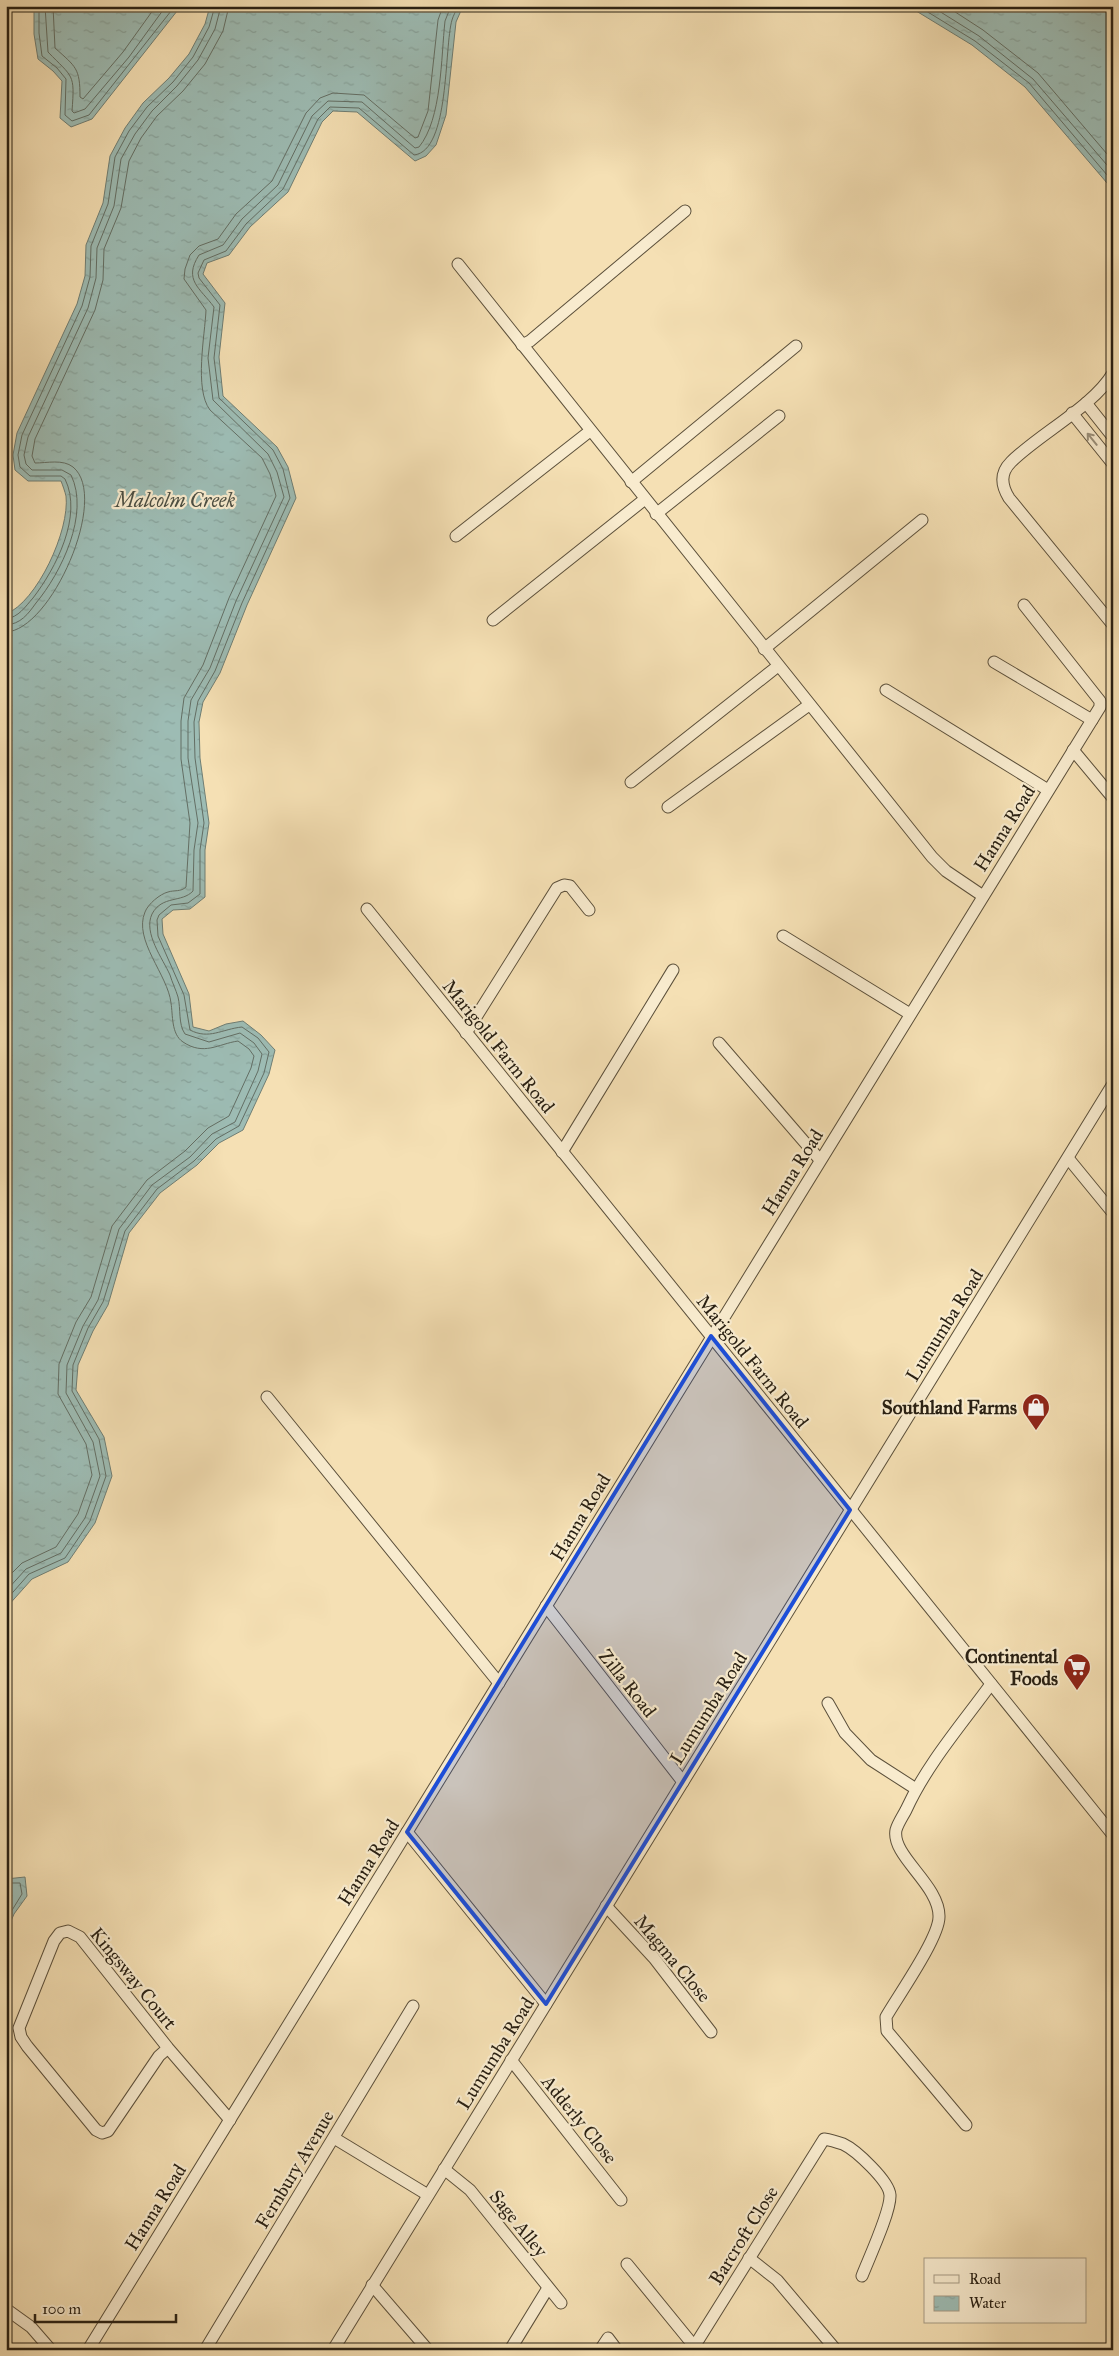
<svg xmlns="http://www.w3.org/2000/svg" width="1119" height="2356" font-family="'IM FELL Great Primer',serif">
<defs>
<pattern id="water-ripples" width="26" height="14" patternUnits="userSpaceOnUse" patternTransform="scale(1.25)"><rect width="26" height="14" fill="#9dbcb4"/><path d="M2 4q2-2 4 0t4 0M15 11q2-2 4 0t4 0" fill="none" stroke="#87a19a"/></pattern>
</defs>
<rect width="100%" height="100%" fill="#f5e0b4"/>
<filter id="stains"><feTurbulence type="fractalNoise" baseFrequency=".004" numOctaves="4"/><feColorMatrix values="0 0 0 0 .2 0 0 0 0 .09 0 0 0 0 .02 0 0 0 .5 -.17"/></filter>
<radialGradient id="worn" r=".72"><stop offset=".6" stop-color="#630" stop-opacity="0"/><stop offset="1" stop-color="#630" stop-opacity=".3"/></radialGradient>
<g fill="url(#water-ripples)" stroke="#6f7e74">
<polygon points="34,6 181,6 92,119 71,127 60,118 62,81 53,71 38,59 34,34"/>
<path d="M210,6H463L456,22L446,115L436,145L426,156L415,161L357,112L333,111L322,122L288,192L250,227L229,255L207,263L203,274L225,303L219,357L223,396L277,447L288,467L296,498L247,605L220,673L203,702L199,722L200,758L209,823L205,850V897L190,909L173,910L162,919L163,934L189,994L193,1027L209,1031L226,1024L243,1021L261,1035L275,1050L269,1074L243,1130L219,1143L197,1165L160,1193L129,1233L108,1305L93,1331L78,1365L76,1390L104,1437L112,1476L95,1523L68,1562L32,1579L6,1608V614C37,602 70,530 66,496C65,492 63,486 61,481H28L15,470L13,455L17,433L77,304L85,276L86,245L103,203L110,156L125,128L143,103L169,78L189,54L205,24Z"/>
<polygon points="908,6 1103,6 1113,10 1113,190 1025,87 972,45"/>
<polygon points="25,1877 27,1896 14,1914 6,1933 6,1879"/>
</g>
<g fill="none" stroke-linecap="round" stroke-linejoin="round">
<g stroke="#636e64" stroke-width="1">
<polyline points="39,6 39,33 42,56 57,68 66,79 65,115 72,121 89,115 175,6"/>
<path d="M45,6L48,52C73,78 75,73 72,111L74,113L85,109L129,57L166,6"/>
<path d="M53,6L55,48C76,67 80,68 80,97L83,99L123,52L156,6"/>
<polyline points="918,6 975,41 1029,83 1113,182"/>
<polyline points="931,6 979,36 1033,79 1113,172"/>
<polyline points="946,6 983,30 1038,73 1113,161"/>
<path d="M6,619C19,617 25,607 33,598C56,568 83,516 65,479L61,476H30L20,467L18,455L22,435L82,306L90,277L91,246L108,204L115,157L129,131L147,107L173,82L193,57L209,27L215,6"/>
<path d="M6,625C21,624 28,614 36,603C61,573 90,514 71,475L62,470H32L26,464L24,455L28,437L88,308L96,278L97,248L114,206L121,159L135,134L152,111L177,86L198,60L215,29L221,6"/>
<path d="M6,632C51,631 110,497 73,467C63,459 47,463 35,463L32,456L35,439L95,310L103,280L104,249L121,208L129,161L141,138L157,116L183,91L205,64L223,31L229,6"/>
<path d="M6,1579L22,1563L56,1547L78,1514L92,1475L86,1444L58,1394L59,1364L76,1322L91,1297L112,1226L147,1180L185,1151L208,1128L229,1116L251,1068L254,1056L249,1049L238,1041C218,1044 204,1056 183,1042C171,1034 173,1015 171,1003C168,975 133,940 145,912C148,904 160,894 168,892C174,890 181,892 186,887L190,823L181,759V721L184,698L203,665L229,598L276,496L270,474L262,458L210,410C194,389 205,335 206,310L184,279L185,269L190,255L199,246L218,239L236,214L272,181L306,113L320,98L333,93L364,95L415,138L418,137L428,111L438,20L443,6"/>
<path d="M6,1591L26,1569L61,1553L85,1518L100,1476L93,1442L66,1393L67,1365L83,1326L98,1300L119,1229L152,1185L190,1157L212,1134L235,1122L258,1071L262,1054L254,1043L240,1033L209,1042L185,1034C178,1024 181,1009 178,997C176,990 172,982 170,975C163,959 143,933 152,914C162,895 182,903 193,891L194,850L198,823L188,758V721L191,700L210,668L236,601L284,497L277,472L268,454L213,400L208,358L214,307C200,288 183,280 199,255L223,245L242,219L278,185L312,116L328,101L362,102L415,148L419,147C442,119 441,57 445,21L451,6"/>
<path d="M6,1600L29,1574L65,1558L90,1521L106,1476L99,1439L72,1391L73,1365L88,1328L103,1302L125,1231L157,1189L194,1161L216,1139L239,1126L264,1073L269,1052L258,1038L242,1027C222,1029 209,1040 190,1030L184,995L158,936L157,920L159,915L171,905L188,903L200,894V850L204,823L195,758L194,722L198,701L215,671L242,603L290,498L283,469L273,450L219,398L214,358L220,305L199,278L198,273L204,260L226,251L246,224L283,189L318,119L330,107L359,108L414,155C450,151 444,47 452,20C453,16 456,11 458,6"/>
<polyline points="6,1883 20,1883 22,1894 6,1920"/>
</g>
<g stroke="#5c503b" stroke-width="13">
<g id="minor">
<polyline points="458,264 932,857 946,871 983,896"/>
<polyline points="522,345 530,341 685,211"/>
<path d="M1113,373C1094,406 1039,434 1011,462C1000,473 1001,485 1009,498L1113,625"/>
<polyline points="1086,403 1113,437"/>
<polyline points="1072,413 1113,464"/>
<polyline points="631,482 796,346"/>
<polyline points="656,514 779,416"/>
<polyline points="456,536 590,431"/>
<polyline points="493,620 645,499"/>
<polyline points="764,649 922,520"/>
<polyline points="994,662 1092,720"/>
<polyline points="886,690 1048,790"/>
<polyline points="1073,750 1113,798"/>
<polyline points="631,782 778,666"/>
<polyline points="668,807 809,705"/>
<polyline points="367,909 1113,1835"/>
<polyline points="783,936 910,1014"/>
<polyline points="466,1033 557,888 564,885 570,886 589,910"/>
<polyline points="719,1043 820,1160"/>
<polyline points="562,1152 673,970"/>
<polyline points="1068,1158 1113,1213"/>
<polyline points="267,1397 499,1683"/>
<polyline points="546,1606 683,1782"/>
<polyline points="828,1703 845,1733 871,1760 916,1789"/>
<polyline points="407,1832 546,2004"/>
<polyline points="606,1906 654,1958 711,2032"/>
<polyline points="168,2048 159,2056 108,2131 102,2133 96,2130 27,2046 21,2037 19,2028 54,1941 60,1933 68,1931 80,1937 168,2048 230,2120"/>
<polyline points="511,2060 621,2200"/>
<path d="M966,2125L887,2031L886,2017C898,1996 939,1938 939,1917C940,1885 891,1856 896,1830C898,1823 903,1816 906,1810C927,1764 962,1724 991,1684"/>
<polyline points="334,2138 428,2195"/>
<polyline points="444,2169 470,2190 561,2303"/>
<polyline points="749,2258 777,2280 836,2350"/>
<polyline points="627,2264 694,2346"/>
<polyline points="372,2285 428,2350"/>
<polyline points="6,2309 31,2327 51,2350"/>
<polyline points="88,2350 1100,707 1100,701 1024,605"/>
<polyline points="205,2350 413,2006"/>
<polyline points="333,2350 1113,1084"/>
<polyline points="510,2350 548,2288"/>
<polyline points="600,2350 608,2338 617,2350"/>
<path d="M692,2350L824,2139C830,2140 837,2142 843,2144C856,2150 889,2181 890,2195C891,2211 869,2258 862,2276"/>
</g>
</g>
<use href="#minor" stroke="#f8ebce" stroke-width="11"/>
</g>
<defs><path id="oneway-shaft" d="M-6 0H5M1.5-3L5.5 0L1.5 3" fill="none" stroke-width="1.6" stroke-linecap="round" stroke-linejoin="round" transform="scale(1.25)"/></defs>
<use stroke="#9b907a" href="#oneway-shaft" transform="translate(1092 439) rotate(-129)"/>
<path fill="#1d4ed8" fill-opacity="0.2" stroke="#1d4ed8" stroke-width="4" stroke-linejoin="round" d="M711,1336L850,1510L546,2004L407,1832Z"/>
<defs>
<g id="shop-pin" transform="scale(1.4375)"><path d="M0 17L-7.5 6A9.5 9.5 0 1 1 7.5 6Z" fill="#8f2418" stroke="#f8ebce"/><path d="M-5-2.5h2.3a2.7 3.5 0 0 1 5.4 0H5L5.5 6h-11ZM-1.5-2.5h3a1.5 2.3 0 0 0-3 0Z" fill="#fff"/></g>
<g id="supermarket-pin" transform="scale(1.4375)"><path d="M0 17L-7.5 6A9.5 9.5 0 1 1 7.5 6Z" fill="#8f2418" stroke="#f8ebce"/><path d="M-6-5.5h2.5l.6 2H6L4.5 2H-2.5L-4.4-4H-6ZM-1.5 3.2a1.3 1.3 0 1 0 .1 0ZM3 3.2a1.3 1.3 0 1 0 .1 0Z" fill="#fff"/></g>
</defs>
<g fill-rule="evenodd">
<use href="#shop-pin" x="1036" y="1407"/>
<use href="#supermarket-pin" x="1077" y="1667"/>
</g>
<g text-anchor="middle" stroke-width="4.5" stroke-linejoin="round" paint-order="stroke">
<g font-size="19" fill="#292013" stroke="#f8ebce">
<text transform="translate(1004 828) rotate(-58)" y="7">Hanna Road</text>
<text transform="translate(499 1046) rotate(51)" y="7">Marigold Farm Road</text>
<text transform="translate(792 1172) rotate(-58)" y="7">Hanna Road</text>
<text transform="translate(944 1325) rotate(-58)" y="7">Lumumba Road</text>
<text transform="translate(753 1361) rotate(51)" y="7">Marigold Farm Road</text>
<text transform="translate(580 1517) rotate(-59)" y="7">Hanna Road</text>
<text transform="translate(628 1683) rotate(52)" y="7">Zilla Road</text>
<text transform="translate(708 1708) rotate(-58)" y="7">Lumumba Road</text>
<text transform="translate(368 1862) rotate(-58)" y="7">Hanna Road</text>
<text transform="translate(673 1958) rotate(50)" y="7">Magma Close</text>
<text transform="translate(134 1978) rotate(51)" y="7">Kingsway Court</text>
<text transform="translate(495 2053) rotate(-58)" y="7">Lumumba Road</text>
<text transform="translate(580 2119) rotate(51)" y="7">Adderly Close</text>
<text transform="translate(294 2169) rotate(-59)" y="7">Fernbury Avenue</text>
<text transform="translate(155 2207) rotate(-58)" y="7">Hanna Road</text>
<text transform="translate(519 2223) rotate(51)" y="7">Sage Alley</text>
<text transform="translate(743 2235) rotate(-58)" y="7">Barcroft Close</text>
</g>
<g font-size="19" font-weight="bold" fill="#292013" stroke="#f8ebce" text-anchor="end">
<text x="1017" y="1414">Southland Farms</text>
<text x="1058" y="1663">Continental<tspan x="1058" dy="22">Foods</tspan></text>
</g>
<g font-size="20" font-style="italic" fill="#4c4f43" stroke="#f8ebce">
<text x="175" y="507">Malcolm Creek</text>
</g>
</g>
<rect width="1119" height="2356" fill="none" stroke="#f5e0b4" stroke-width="25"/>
<rect x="8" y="8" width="1104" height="2341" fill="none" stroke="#292013" stroke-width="2.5"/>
<rect x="12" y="12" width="1094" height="2331" fill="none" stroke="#292013"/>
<rect x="924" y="2258" width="162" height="65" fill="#f8ebce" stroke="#a59a83"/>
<rect x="934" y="2275" width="25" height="8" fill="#f8ebce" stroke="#a59a83"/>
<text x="969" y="2284" font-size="15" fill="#292013">Road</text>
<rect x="934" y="2296" width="25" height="15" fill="url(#water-ripples)" stroke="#a59a83"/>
<text x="969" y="2308" font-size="15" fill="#292013">Water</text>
<path d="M35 2314v8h141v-8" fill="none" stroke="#292013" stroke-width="2.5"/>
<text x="42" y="2314" font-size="15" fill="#292013" stroke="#f8ebce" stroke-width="4" paint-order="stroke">100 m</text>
<rect width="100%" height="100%" filter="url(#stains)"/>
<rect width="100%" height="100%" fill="url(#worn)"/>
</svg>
